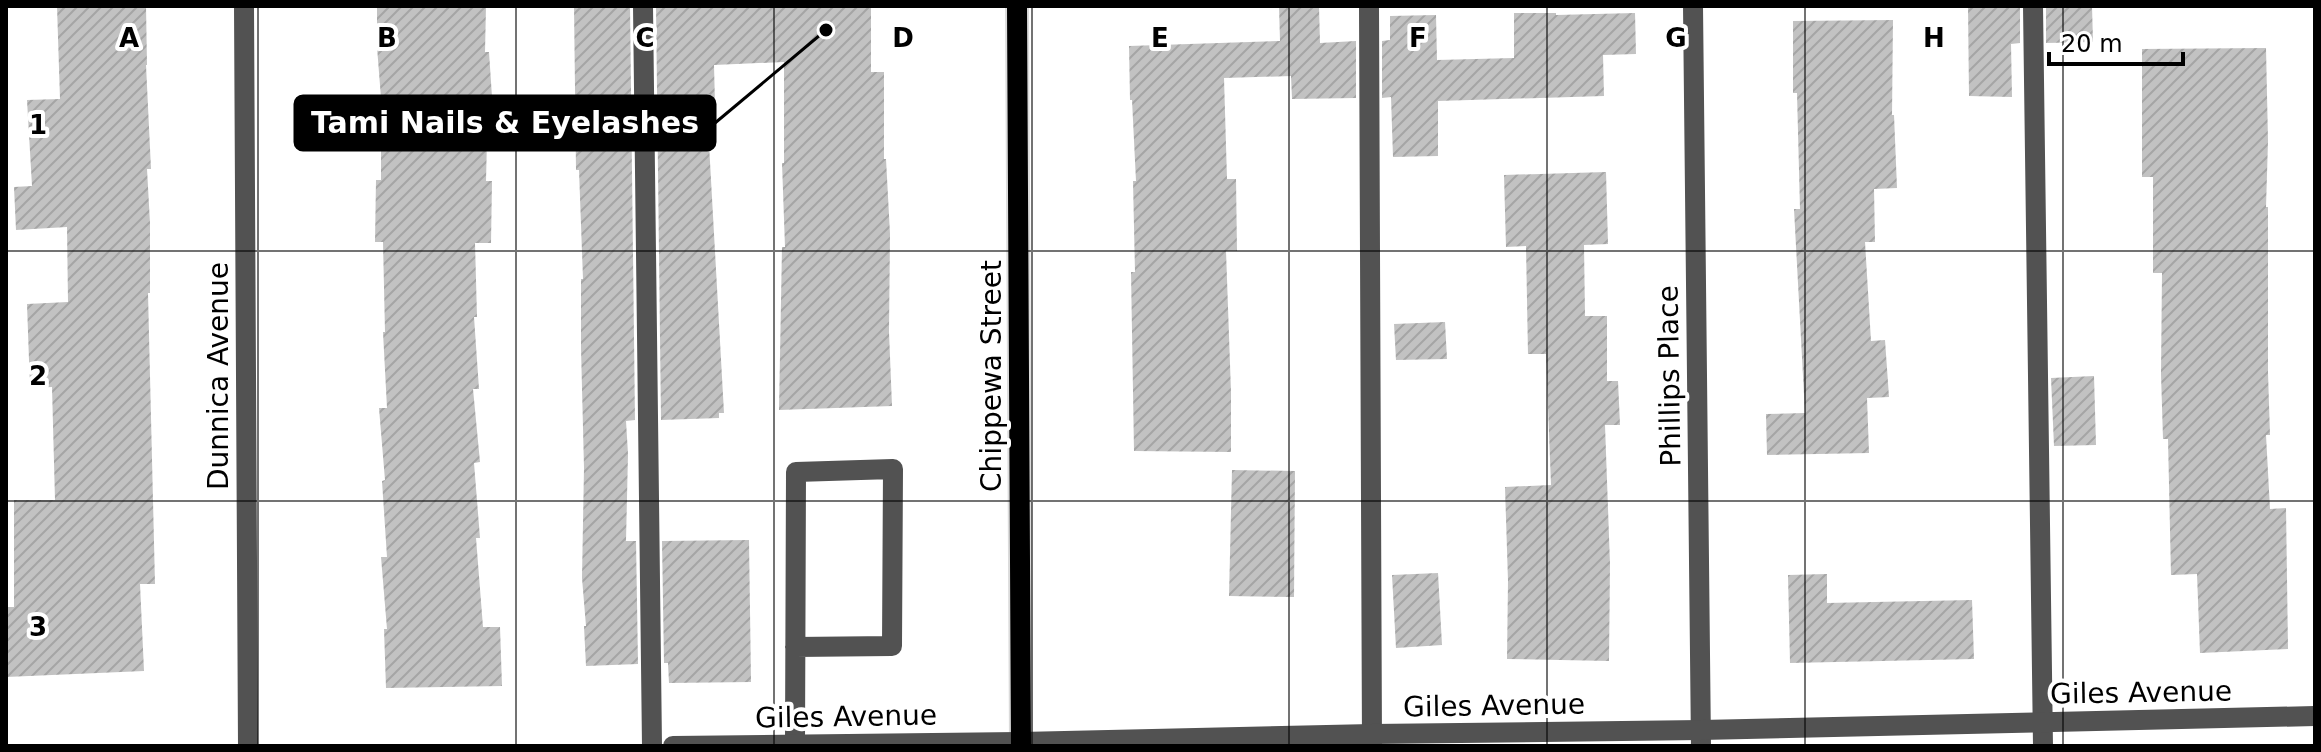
<svg xmlns="http://www.w3.org/2000/svg" width="2321" height="752" font-family="'DejaVu Sans',sans-serif">
<defs>
<pattern id="building-hatch" width="6" height="6" patternUnits="userSpaceOnUse" patternTransform="scale(2)"><rect width="6" height="6" fill="#c2c2c2"/><path d="M-1 1l2-2M0 6l6-6M5 7l2-2" fill="none" stroke="#a5a5a5"/></pattern>
</defs>
<rect width="100%" height="100%" fill="#fff"/>
<g fill="url(#building-hatch)">
<polygon points="57,6 146,6 147,65 146,65 151,169 147,169 150,223 150,293 148,293 155,584 140,584 144,671 6,677 6,607 14,607 14,500 55,500 52,387 30,388 27,304 68,302 67,227 16,230 14,187 32,186 27,100 60,99"/>
<polygon points="377,6 486,6 485,52 489,52 492,97 488,97 486,181 492,181 491,243 475,243 477,317 474,317 479,389 473,389 480,462 474,463 480,538 476,538 483,627 500,627 502,686 386,688 384,629 387,629 381,557 387,557 382,481 385,480 379,408 387,408 383,332 385,332 383,242 375,242 376,180 381,180 381,98 377,47"/>
<polygon points="574,6 630,6 635,420 626,421 628,454 626,541 636,541 638,664 586,666 584,626 586,626 582,578 584,468 581,348 581,279 583,279 579,170 576,170"/>
<polygon points="656,6 871,6 871,72 884,72 884,159 886,159 890,234 889,332 892,406 779,410 782,247 785,247 782,163 784,163 784,62 714,65 716,144 709,144 724,413 719,413 719,418 661,420"/>
<polygon points="1279,6 1319,6 1320,43 1356,41 1356,98 1292,99 1291,76 1224,78 1227,179 1236,179 1237,251 1226,251 1231,392 1231,452 1134,451 1131,272 1135,272 1133,181 1136,181 1132,100 1130,100 1129,46 1280,41"/>
<polygon points="1968,6 2020,6 2020,43 2011,44 2012,97 1969,96"/>
<polygon points="2046,6 2092,6 2093,42 2046,43"/>
<polygon points="1514,13 1556,13 1556,15 1635,13 1636,54 1603,55 1604,96 1438,101 1438,156 1393,157 1391,97 1382,98 1382,41 1390,40 1390,16 1436,15 1437,60 1514,58"/>
<polygon points="1893,20 1892,115 1894,115 1897,188 1874,189 1875,242 1865,242 1871,341 1885,340 1889,397 1867,398 1869,453 1767,455 1766,414 1805,413 1794,209 1800,209 1797,93 1793,93 1793,21"/>
<polygon points="2266,48 2268,141 2266,207 2268,207 2268,373 2270,435 2266,435 2270,509 2286,508 2288,649 2200,653 2197,574 2171,575 2168,439 2163,439 2161,374 2162,273 2153,273 2153,177 2142,177 2142,49"/>
<polygon points="1606,172 1608,244 1584,245 1585,316 1607,316 1607,381 1618,381 1620,425 1605,425 1610,564 1609,661 1507,659 1508,581 1505,487 1551,485 1546,354 1528,354 1526,246 1506,247 1504,175"/>
<polygon points="1445,322 1447,359 1396,360 1394,324"/>
<polygon points="2094,376 2096,445 2054,446 2051,378"/>
<polygon points="1232,470 1295,471 1294,597 1229,596"/>
<polygon points="749,540 751,682 669,683 668,663 664,663 662,541"/>
<polygon points="1438,573 1442,645 1396,648 1392,575"/>
<polygon points="1827,574 1827,603 1972,600 1974,659 1790,663 1788,575"/>
</g>
<g fill="none" stroke-linecap="round" stroke-linejoin="round">
<g stroke="#dbdbdb" stroke-width="24">
<polyline id="major" points="1017,6 1021,746"/>
</g>
<g stroke="#525252" stroke-width="20">
<polyline points="244,6 248,746"/>
<polyline points="643,6 652,746"/>
<polyline points="1369,6 1372,746"/>
<polyline points="1693,6 1701,746"/>
<polyline points="2033,6 2043,746"/>
<polyline points="795,647 892,646 893,469 796,472 795,743"/>
<polyline points="673,746 1021,742 1372,734 1701,730 2315,716"/>
</g>
<use href="#major" stroke="#000" stroke-width="20"/>
</g>
<path fill="none" stroke="#000" stroke-width="2" stroke-opacity="0.55" d="M258,6V746M516,6V746M774,6V746M1032,6V746M1289,6V746M1547,6V746M1805,6V746M2063,6V746M6,251H2315M6,501H2315"/>
<g text-anchor="middle" stroke-width="8" stroke-linejoin="round" paint-order="stroke">
<g font-size="28" fill="#000" stroke="#fff">
<text transform="translate(218 376) rotate(-90)" y="10">Dunnica Avenue</text>
<text transform="translate(991 376) rotate(-90)" y="10">Chippewa Street</text>
<text transform="translate(1669 376) rotate(-91)" y="10">Phillips Place</text>
<text transform="translate(2141 692) rotate(-1)" y="10">Giles Avenue</text>
<text transform="translate(1494 705) rotate(-1)" y="10">Giles Avenue</text>
<text transform="translate(846 716) rotate(-1)" y="10">Giles Avenue</text>
</g>
</g>
<g font-size="26" text-anchor="middle" font-weight="bold" fill="#000" stroke="#fff" stroke-width="8" stroke-linejoin="round" paint-order="stroke">
<text x="129" y="47">A</text>
<text x="387" y="47">B</text>
<text x="645" y="47">C</text>
<text x="903" y="47">D</text>
<text x="1160" y="47">E</text>
<text x="1418" y="47">F</text>
<text x="1676" y="47">G</text>
<text x="1934" y="47">H</text>
<text x="38" y="134">1</text>
<text x="38" y="385">2</text>
<text x="38" y="636">3</text>
</g>
<path fill="none" stroke="#000" stroke-width="3" d="M826 30L715 123"/>
<circle fill="#000" stroke="#fff" stroke-width="3" cx="826" cy="30" r="8"/>
<rect fill="#000" stroke="#000" stroke-width="3" x="295" y="96" width="420" height="54" rx="8"/>
<g font-size="30" text-anchor="middle" font-weight="bold" fill="#fff">
<text x="505" y="133">Tami Nails &amp; Eyelashes</text>
</g>
<rect width="2321" height="752" fill="none" stroke="#000000" stroke-width="16"/>
<path d="M2049 52v12h134v-12" fill="none" stroke="#000000" stroke-width="4"/>
<text x="2061" y="52" font-size="24" fill="#000000" stroke="#ffffff" stroke-width="6" paint-order="stroke">20 m</text>
</svg>
